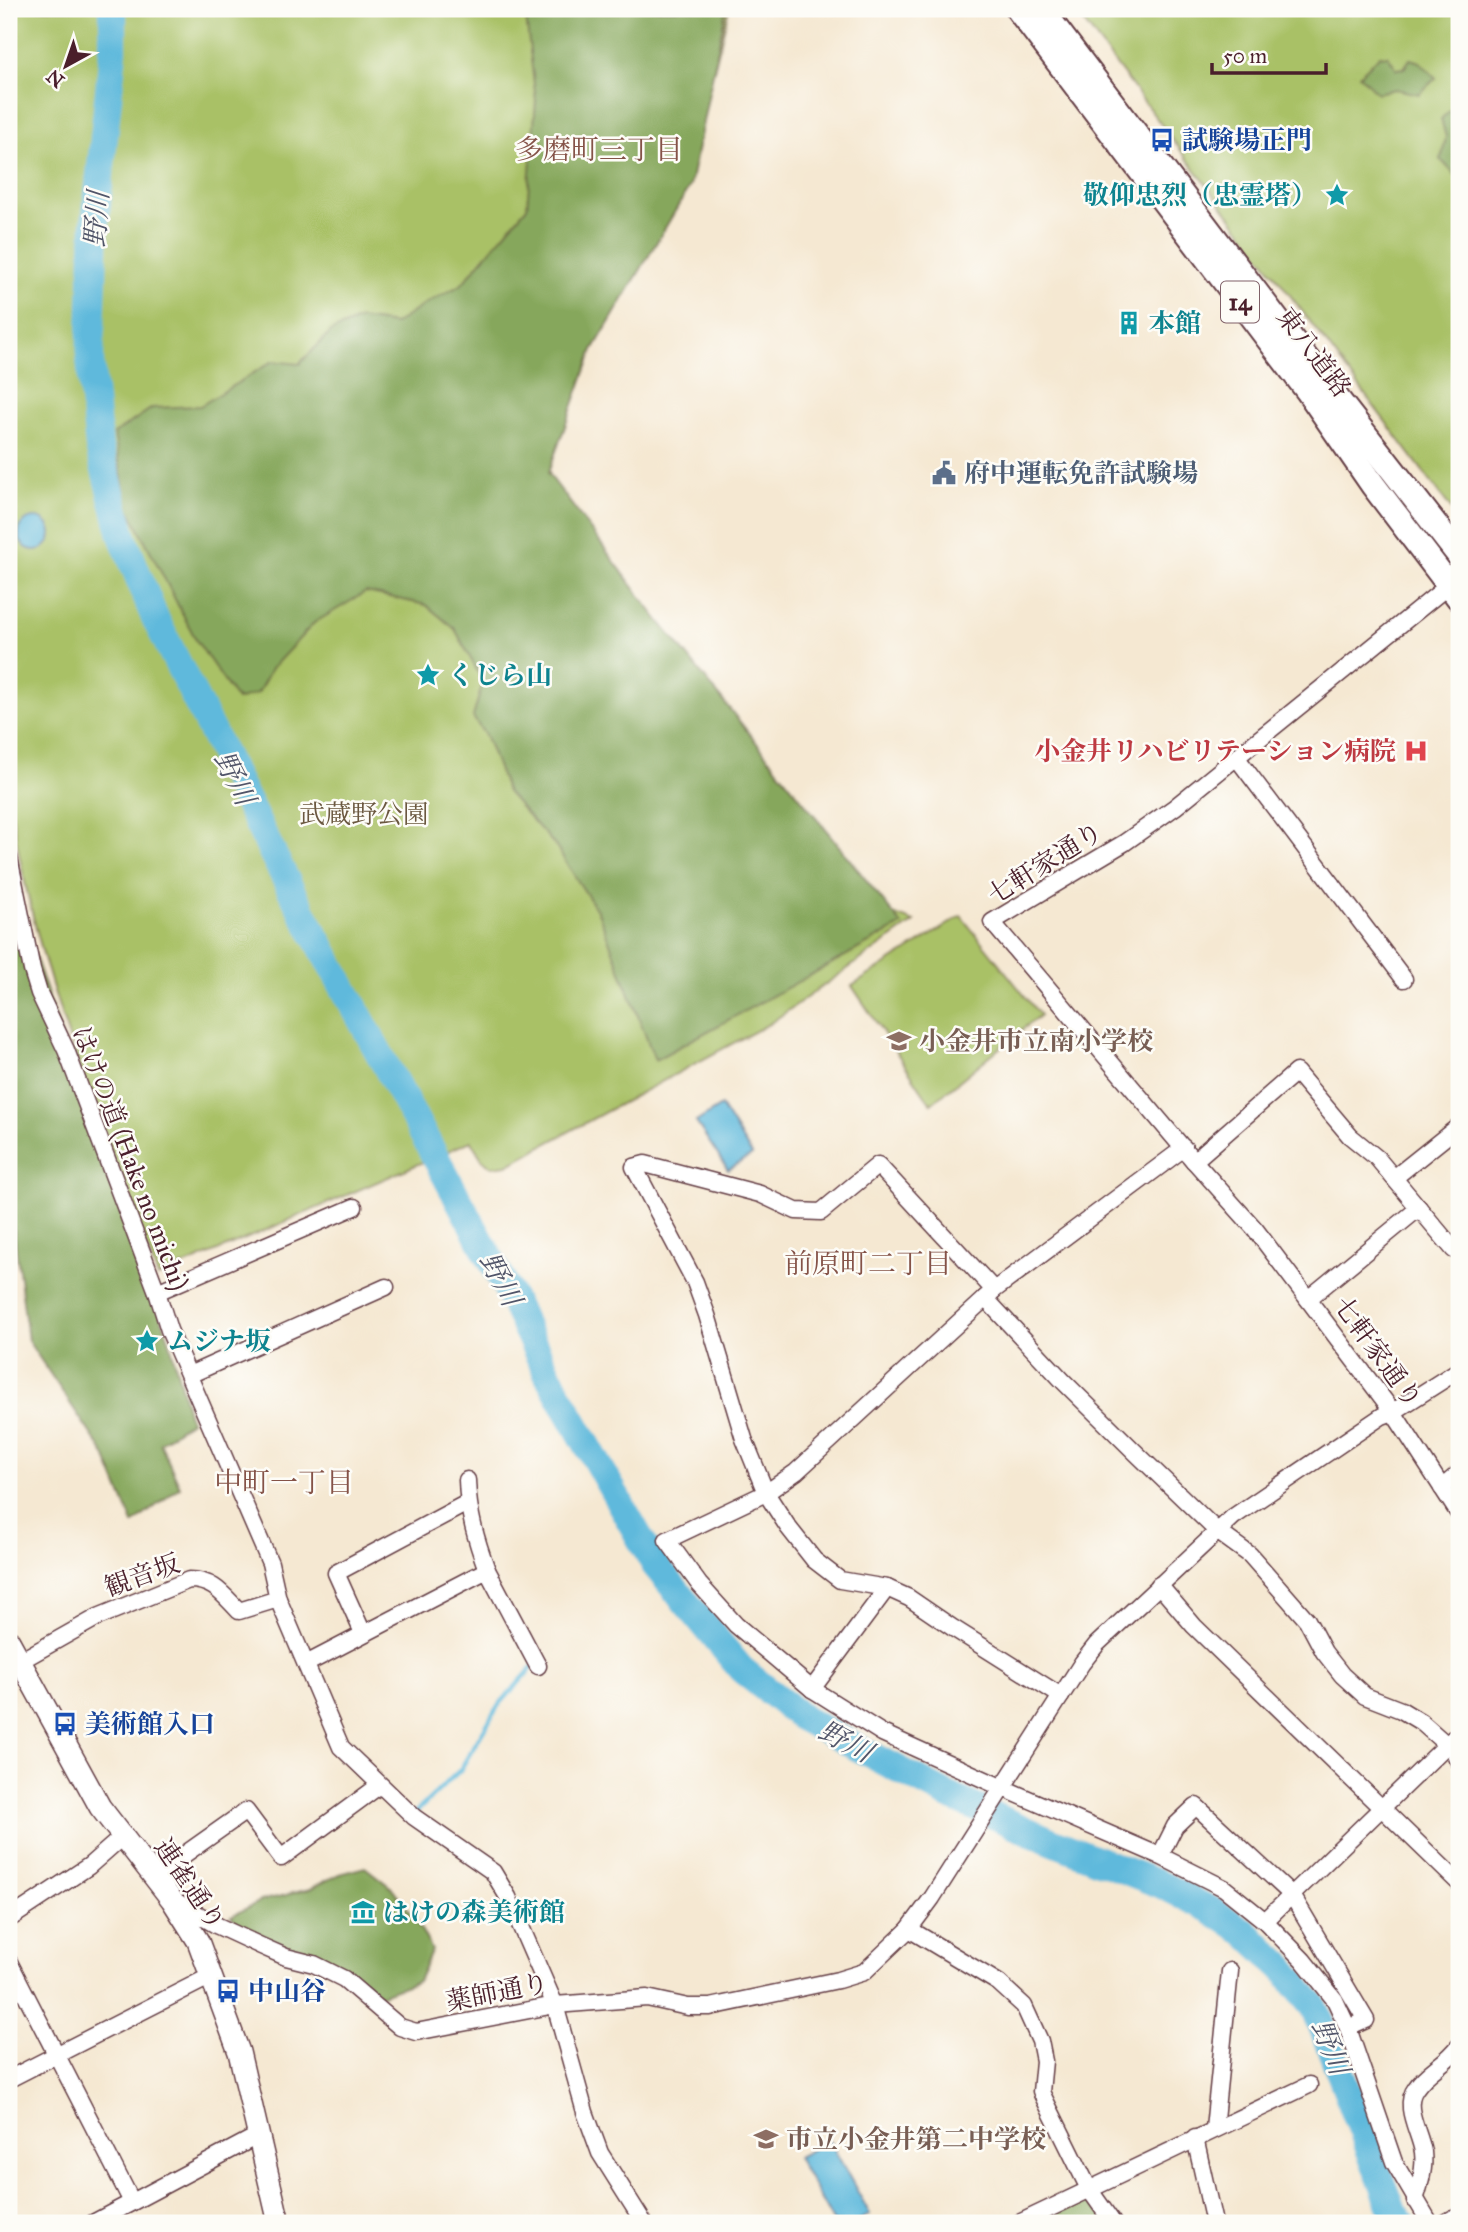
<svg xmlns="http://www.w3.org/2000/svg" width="1468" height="2232" font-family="'IM FELL Great Primer','Noto Serif JP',serif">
<rect width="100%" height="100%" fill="#fdfcf7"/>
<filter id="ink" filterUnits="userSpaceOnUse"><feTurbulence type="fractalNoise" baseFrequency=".0143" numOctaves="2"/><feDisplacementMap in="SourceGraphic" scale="14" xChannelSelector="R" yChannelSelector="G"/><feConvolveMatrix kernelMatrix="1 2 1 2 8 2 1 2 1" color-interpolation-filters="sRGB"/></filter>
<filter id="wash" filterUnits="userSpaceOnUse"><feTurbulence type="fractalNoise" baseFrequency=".00686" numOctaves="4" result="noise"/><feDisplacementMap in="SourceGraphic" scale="28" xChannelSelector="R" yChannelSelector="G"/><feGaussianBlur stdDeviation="1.57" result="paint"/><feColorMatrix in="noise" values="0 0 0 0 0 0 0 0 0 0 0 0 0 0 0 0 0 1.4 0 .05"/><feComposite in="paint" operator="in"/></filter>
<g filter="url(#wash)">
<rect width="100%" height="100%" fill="#f5e8d2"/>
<g fill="#a9c166" stroke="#7a7048" stroke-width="2">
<path d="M9,9H729L688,175L586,345L545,453L554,494L857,900L914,922L769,1024L507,1165L492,1167L482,1159L471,1141L158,1277C101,1125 36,974 12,813C6,771 15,728 9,686Z"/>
<polygon points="1074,9 1459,9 1459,519"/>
<polygon points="961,916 1040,1015 931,1104 852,986"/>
</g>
<g fill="#86a75b" stroke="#686343" stroke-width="2">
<polygon points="525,9 726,9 690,186 593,350 548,473 653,613 902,925 655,1060 598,912 554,844 507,792 486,737 473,717 483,682 455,629 426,605 366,592 314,623 271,669 258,693 237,700 196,640 127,506 114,434 152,408 200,406 273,361 299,364 332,331 360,319 395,324 428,302 461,285 527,207 536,101"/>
<polygon points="1380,55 1388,56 1397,69 1404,68 1410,59 1420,62 1436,78 1419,94 1395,89 1377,93 1359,75"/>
<polygon points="1458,103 1459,104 1459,179 1441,160 1446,137 1441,119"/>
<polygon points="9,879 100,1149 169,1339 190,1421 160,1443 180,1487 133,1524 105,1455 28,1341 14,1231 9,1216"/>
<polygon points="365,1867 393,1889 416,1920 432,1950 418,1981 380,1995 288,1947 242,1928 231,1916 261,1901 310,1889 339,1874"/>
<polygon points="1088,2194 1108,2223 1027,2223"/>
</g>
<g fill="#5eb9dc" stroke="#546c84" stroke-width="2">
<circle cx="35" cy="534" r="16"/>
<polygon points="721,1106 752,1155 728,1170 696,1122"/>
<polygon points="829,2140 870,2214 854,2223 834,2223 797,2157"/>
</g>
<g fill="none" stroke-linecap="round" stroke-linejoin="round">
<polyline stroke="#5eb9dc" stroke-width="4.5" points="415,1813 460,1770 498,1706 532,1668"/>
<polyline stroke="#5eb9dc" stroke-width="28" points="113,9 113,51 95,223 90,360 99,447 122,535 154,616 295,898 508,1291 550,1379 655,1565 741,1669 802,1718 945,1794 1051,1841 1164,1886 1211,1910 1245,1932 1283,1968 1315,2008 1392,2208 1402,2223"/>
</g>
</g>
<g filter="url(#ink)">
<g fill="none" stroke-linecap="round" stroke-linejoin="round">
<g stroke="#643d44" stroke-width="19">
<g id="minor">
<polyline points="1449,585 1175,807 1124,843 992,922 1194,1161 1255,1229 1393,1412 1459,1514"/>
<polyline points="1237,758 1404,979"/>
<polyline points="9,857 32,970 39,993 66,1050 157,1292 169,1330 270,1563 278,1599 341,1747 414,1817 493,1872 508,1897 555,2005 585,2112 600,2153 644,2223"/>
<polyline points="1184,1148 994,1290 796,1472 766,1493 667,1540 699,1584 736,1625 812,1689 882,1733 1003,1788 1160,1856 1224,1888 1265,1921 1303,1960 1335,2000 1348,2028 1394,2162 1430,2223"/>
<polyline points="1194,1161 1296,1072 1350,1136 1377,1158 1454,1250 1459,1246"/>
<polyline points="1394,1178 1459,1126"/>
<polyline points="994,1290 878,1165 821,1212 796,1211 760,1194 645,1164 634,1167 695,1282 707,1315 744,1439 766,1493 788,1527 814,1560 840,1580 887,1588 909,1598 953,1628 1061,1696"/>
<polyline points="157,1292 354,1207"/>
<polyline points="985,1298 1064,1382 1134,1451 1217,1531 1250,1555 1307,1620 1324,1652 1342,1675 1365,1696 1401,1710 1421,1722 1447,1745"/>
<polyline points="1308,1299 1419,1208"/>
<polyline points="189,1375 386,1287"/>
<path d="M467,1480C468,1513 476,1540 487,1570"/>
<polyline points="1442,1488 1459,1473"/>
<polyline points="1159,1585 1194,1626 1459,1883"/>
<polyline points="363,1633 336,1573 467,1503"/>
<path d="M20,1661L98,1617L189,1580C214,1580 223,1595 239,1611L278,1599"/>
<polyline points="306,1664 487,1570 538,1666"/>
<polyline points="812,1689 887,1588"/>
<polyline points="1456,1756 1459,1762"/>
<polyline points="1160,1856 1175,1826 1196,1806 1292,1895 1366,2020 1348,2028"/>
<polyline points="154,1876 246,1811 281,1858 380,1785"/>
<polyline points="175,1901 218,1926 261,1946 286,1957 314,1964 344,1979 400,2027 416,2032 555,2005 647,1998 688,2007 710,2007 838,1980 864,1972 909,1929 932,1898 1082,1663 1097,1644 1233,1517 1382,1416 1393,1412 1459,1370"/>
<polyline points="9,1919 89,1866 123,1836"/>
<polyline points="1265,1921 1456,1736 1459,1736"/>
<polyline points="909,1929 999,1983 1024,2006 1040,2041 1044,2061 1041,2092 1089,2189 1113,2223"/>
<polyline points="9,1962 132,2202"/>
<polyline points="9,2079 211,1976"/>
<polyline points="1214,2129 1230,1971"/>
<polyline points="1195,2138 1214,2223"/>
<path d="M1415,2200C1420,2184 1425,2169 1423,2152C1420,2132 1402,2106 1416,2088C1427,2071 1447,2063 1459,2046"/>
<polyline points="93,2223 257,2136"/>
<polyline points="1019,2223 1309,2085"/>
<polyline points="1445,2223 1459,2215"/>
</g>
</g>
<g stroke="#643d44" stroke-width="24">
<polyline id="secondary" points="9,1641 100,1807 172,1900 198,1941 239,2052 279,2223"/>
</g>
<g stroke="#643d44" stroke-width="28">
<g id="primary">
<polyline points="1018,9 1308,391 1373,485 1459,598"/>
<polyline points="1041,9 1317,373 1459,555"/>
</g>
</g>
<use href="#minor" stroke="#fff" stroke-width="16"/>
<use href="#secondary" stroke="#fff" stroke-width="21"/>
<use href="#primary" stroke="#fff" stroke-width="24"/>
</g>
</g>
<defs>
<g id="bus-bare" transform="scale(1.89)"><path d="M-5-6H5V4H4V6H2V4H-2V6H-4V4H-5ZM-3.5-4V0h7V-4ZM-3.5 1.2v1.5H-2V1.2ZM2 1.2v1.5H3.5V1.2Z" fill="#1a4fb4" stroke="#fdfcf7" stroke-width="2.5" paint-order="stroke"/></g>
<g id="sight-bare" transform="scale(1.89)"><path d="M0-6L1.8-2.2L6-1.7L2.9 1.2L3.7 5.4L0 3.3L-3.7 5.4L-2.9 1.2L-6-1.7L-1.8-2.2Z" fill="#0f9aa8" stroke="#fdfcf7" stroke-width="2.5" paint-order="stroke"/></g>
<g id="building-bare" transform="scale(1.89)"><path d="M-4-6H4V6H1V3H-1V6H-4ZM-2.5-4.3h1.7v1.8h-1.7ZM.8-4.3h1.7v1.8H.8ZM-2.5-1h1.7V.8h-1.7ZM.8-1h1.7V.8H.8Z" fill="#0f9aa8" stroke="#fdfcf7" stroke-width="2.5" paint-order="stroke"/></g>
<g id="civic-bare" transform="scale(1.89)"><path d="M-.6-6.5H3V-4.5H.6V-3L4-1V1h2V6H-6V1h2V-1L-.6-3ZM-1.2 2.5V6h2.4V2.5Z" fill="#5c6f8a" stroke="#fdfcf7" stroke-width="2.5" paint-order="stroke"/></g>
<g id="hospital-bare" transform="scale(1.89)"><path d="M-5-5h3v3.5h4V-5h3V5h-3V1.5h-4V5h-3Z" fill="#e0444e" stroke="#fdfcf7" stroke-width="2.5" paint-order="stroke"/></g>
<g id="school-bare" transform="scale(1.89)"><path d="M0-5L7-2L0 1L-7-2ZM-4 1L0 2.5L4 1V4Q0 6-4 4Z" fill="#8d6e63" stroke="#fdfcf7" stroke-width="2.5" paint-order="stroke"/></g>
<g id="museum-bare" transform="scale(1.89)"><path d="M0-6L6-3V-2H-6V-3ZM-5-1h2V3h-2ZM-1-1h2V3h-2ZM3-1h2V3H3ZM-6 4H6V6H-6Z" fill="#0f9aa8" stroke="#fdfcf7" stroke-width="2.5" paint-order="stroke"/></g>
</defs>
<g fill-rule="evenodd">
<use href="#bus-bare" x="1162" y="140"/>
<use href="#sight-bare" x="1337" y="195"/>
<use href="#building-bare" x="1129" y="323"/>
<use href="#civic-bare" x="944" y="473"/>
<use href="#sight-bare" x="428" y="675"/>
<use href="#hospital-bare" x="1416" y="751"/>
<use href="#school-bare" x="899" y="1041"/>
<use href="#sight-bare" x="147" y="1341"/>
<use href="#bus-bare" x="65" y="1724"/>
<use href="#museum-bare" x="363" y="1912"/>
<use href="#bus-bare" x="228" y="1991"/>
<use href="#school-bare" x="766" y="2139"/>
</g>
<g text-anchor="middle" stroke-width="5" stroke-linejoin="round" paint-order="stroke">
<rect fill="#fdfcf7" stroke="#806168" stroke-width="2" x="1221" y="281.5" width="38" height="41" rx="5"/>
<g font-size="24" font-weight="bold" fill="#4a1f2b">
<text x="1240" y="310">14</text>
</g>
<g font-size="26" font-weight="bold" fill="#164399" stroke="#fdfcf7" text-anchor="start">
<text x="1182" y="149">試験場正門</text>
<text x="85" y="1733">美術館入口</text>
<text x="248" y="2000">中山谷</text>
</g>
<g font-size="26" font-weight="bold" fill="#0d838f" stroke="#fdfcf7" text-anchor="start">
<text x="1317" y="204" text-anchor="end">敬仰忠烈（忠霊塔）</text>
<text x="1149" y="332">本館</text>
<text x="448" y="684">くじら山</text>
<text x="167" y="1350">ムジナ坂</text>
<text x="383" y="1921">はけの森美術館</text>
</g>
<g font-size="26" fill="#4a1f2b" stroke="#fdfcf7">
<text transform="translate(1314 352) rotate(53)" y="9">東八道路</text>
<text transform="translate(1045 863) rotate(-32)" y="9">七軒家通り</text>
<text transform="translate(131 1158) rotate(69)" y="9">はけの道 (Hake no michi)</text>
<text transform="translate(1378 1352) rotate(54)" y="9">七軒家通り</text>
<text transform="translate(142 1575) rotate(-20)" y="9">観音坂</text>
<text transform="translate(190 1884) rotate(56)" y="9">連雀通り</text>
<text transform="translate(497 1992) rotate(-11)" y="9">薬師通り</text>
</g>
<g font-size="26" font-weight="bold" fill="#4e5e75" stroke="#fdfcf7" text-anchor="start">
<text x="964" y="482">府中運転免許試験場</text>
</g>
<g font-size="26" font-weight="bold" fill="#be3a42" stroke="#fdfcf7" text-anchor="end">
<text x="1396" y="760">小金井リハビリテーション病院</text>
</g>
<g font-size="26" fill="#6b5840" stroke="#fdfcf7">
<text x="364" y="823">武蔵野公園</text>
</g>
<g font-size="26" font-weight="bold" fill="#785e54" stroke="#fdfcf7" text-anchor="start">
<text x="919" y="1050">小金井市立南小学校</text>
<text x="786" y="2148">市立小金井第二中学校</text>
</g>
<g font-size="28" fill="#855348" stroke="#fdfcf7">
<text x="599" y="159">多磨町三丁目</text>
<text x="868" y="1273">前原町二丁目</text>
<text x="284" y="1492">中町一丁目</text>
</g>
<g font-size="28" font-style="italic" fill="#515569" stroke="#fdfcf7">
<text transform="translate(96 219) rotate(-86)" y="10">野川</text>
<text transform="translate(235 778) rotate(63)" y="10">野川</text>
<text transform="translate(501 1279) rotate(62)" y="10">野川</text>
<text transform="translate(846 1741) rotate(28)" y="10">野川</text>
<text transform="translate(1331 2047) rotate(68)" y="10">野川</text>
</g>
</g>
<rect width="1468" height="2232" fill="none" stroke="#fdfcf7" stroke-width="35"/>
<g transform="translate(66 66) rotate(220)" stroke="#fdfcf7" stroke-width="5" paint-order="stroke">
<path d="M0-5L12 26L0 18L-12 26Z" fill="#4a1f2b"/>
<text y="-10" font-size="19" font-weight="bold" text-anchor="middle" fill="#4a1f2b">N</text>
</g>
<path d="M1212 63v10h114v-10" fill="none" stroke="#4a1f2b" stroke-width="3.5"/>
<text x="1223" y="63" font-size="21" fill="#4a1f2b" stroke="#fdfcf7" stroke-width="5" paint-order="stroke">50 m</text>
</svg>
